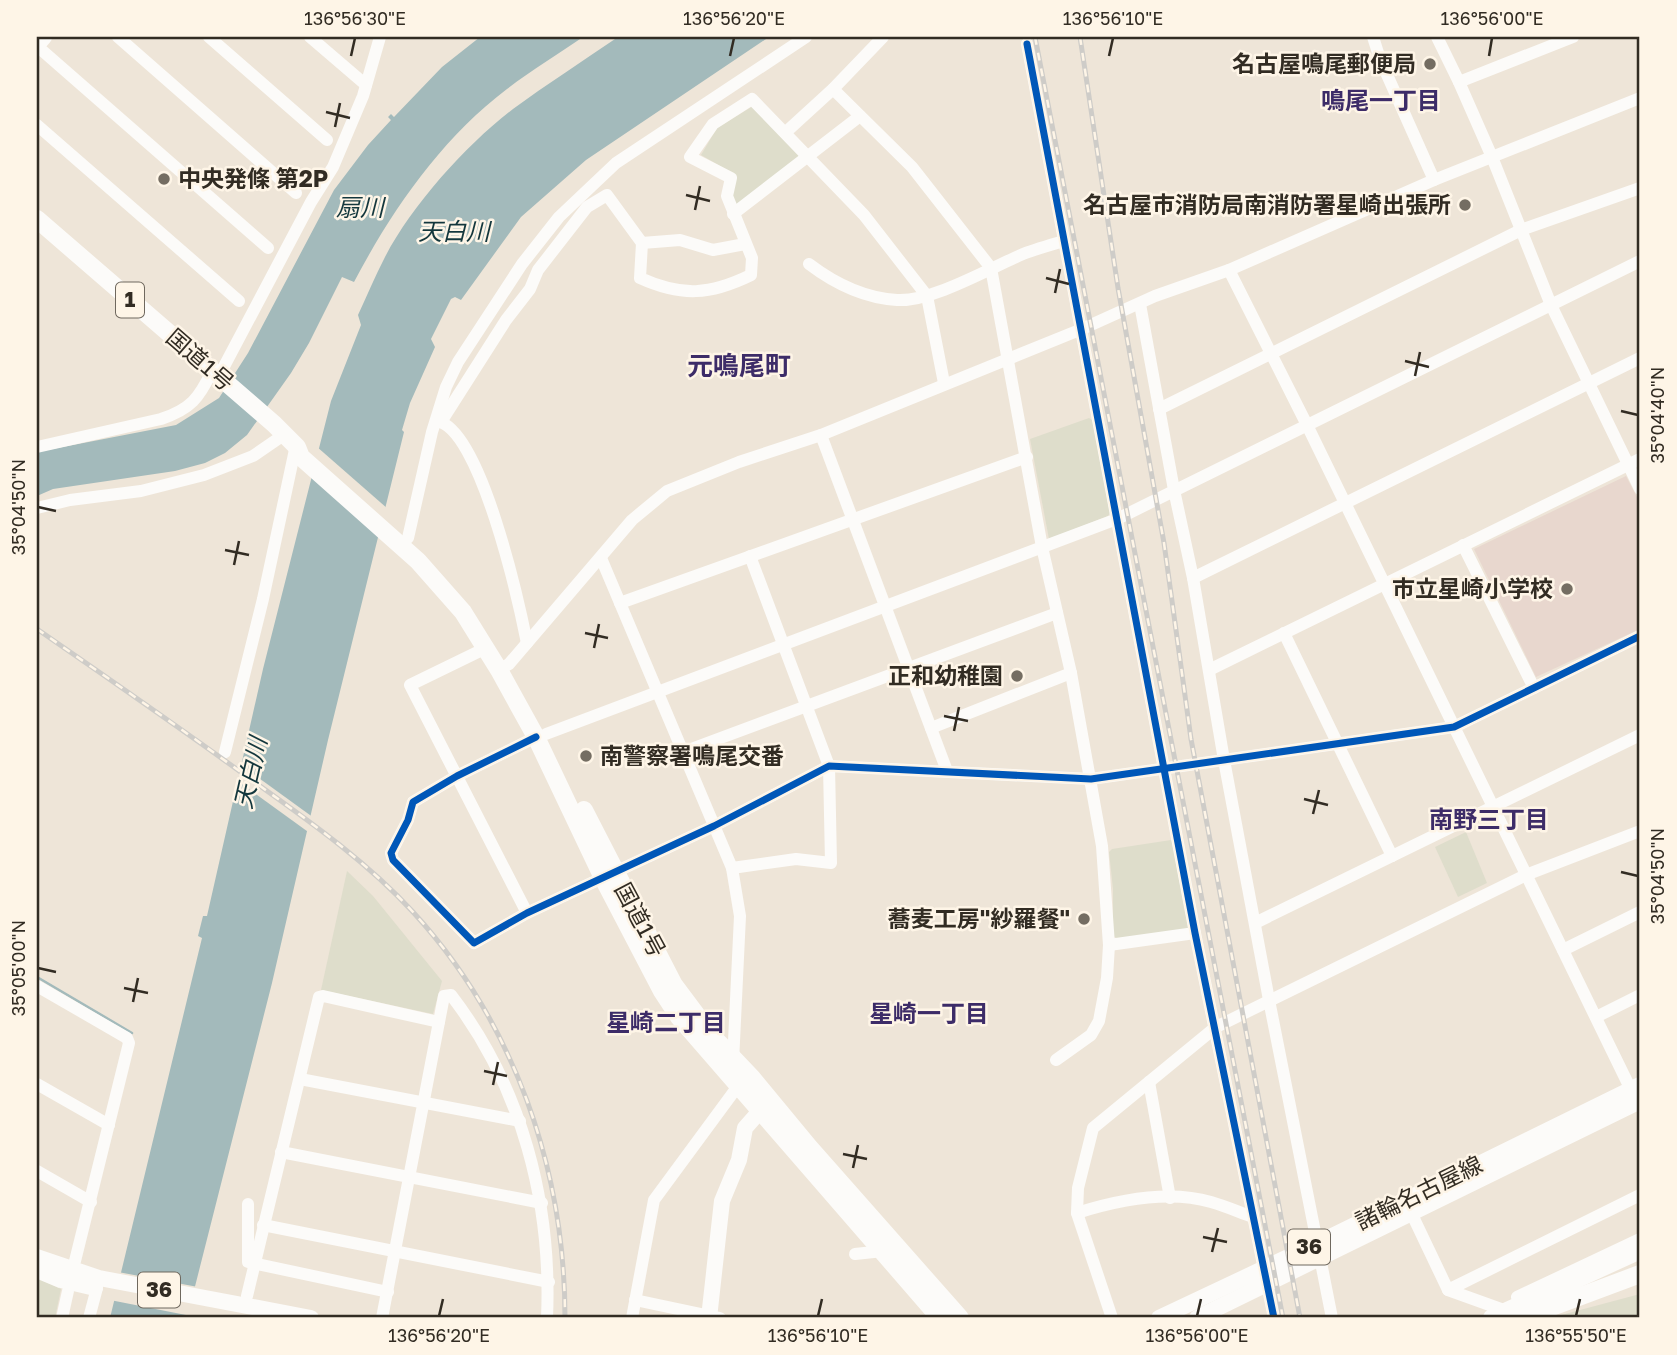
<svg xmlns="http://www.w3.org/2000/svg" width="1677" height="1355" font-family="'Golos Text','Noto Sans JP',sans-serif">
<rect width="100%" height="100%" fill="#eee5d8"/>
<polygon fill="#e8d7ce" points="1626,476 1640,503 1640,629 1536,677 1474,549"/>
<g fill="#deddcb">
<polygon points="753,106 801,158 740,206 731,201 736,175 701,155 717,128"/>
<polygon points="1089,418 1095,422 1111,511 1108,516 1049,539 1030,439"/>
<polygon points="1466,832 1487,883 1458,897 1435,847"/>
<polygon points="1171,840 1176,844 1191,928 1118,939 1113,936 1113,889 1109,852 1112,849"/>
<polygon points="347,871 373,896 442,981 433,1014 321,990"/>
<polygon points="37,1278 61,1289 55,1318 37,1318"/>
<polygon points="1640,1294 1640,1318 1550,1318"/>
</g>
<g fill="#a3babb">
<path d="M480,37H583C558,54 532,70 507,89C441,139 392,210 354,282L342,277L309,343L291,373L247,435L225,453L205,463L175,471L53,489L37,496V452L176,425L219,398L248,353L334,190L368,145L391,120L388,117L391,114L394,117L442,67Z"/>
<path d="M618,37H769L586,160L521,217L461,300L455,297L451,299L431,339L435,347L410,403L402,430L404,432L328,740L272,983L187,1318H110L202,938L198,936L203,916H207L263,669L331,401L361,325L358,315C367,296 375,276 385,257C412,205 466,145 513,109C547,84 583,61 618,37Z"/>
</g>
<g fill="#eee5d8">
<polygon points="316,446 388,509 381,538 309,475"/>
<polygon points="238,763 314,818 311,834 235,779"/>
<polygon points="118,1272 198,1287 191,1316 110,1300"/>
</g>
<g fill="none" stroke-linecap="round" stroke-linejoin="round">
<polyline stroke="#a3babb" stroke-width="2.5" points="37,977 132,1033"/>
<g stroke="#fcfbf9" stroke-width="12">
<polyline points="118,37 296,193"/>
<polyline points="209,37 327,140"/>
<polyline points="310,37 366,85"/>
<polyline points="1373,37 1380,59 1434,180"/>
<polyline points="1437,37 1459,82 1492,157 1551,305 1640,489"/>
<polyline points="1027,44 1195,933 1274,1318"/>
<polyline points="37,46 268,248"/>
<polyline points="1459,82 1573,37"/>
<polyline points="833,89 912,167 991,268 1042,547 1071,673 1102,846 1109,945 1107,978 1099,1021 1091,1035 1056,1060"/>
<polyline points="37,125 239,301"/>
<polyline points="786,132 833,89 883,37"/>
<polyline points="733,214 860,116"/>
<polyline points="642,243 680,240 713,250 745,244"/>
<path d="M809,264C834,283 864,298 897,300C932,302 990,268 1023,254C1036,249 1050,245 1064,241"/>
<polyline points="1229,270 1307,425 1634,1096"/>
<polyline points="1140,304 1174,490 1193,578 1224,760 1269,1000 1332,1318"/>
<polyline points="219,376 311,202 333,167 363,96 380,37"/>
<polyline points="1159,409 1521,230 1640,188"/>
<path d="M436,421C480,425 519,603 527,643"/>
<path d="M441,422L506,320L530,289L538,270L587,207L607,195L642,243L640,278C682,297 710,295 751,275L752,258L727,196L731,178L690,157L713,124L752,99L864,215L927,296L944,383"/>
<polyline points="821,435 947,771"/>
<path d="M37,447L161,419C191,409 199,398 212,371"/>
<polyline points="37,508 70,500 141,491 204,475 253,456 285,434"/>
<polyline points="408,538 432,432 446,387 458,362 522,264 559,217 616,163 806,37"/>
<polyline points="1463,545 1534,688"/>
<polyline points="601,558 732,868 740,916 733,1062"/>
<polyline points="1193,578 1640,358"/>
<polyline points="620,603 1027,457"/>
<polyline points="1284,633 1392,856"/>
<polyline points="486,648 410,685 527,913"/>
<polyline points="499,670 509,664 632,520 667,491 739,462 821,435 1082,329 1155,296 1229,270 1434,180 1640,98"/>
<polyline points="1209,670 1640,459"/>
<polyline points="931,728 1071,673"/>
<polyline points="546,734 1117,519 1640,261"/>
<polyline points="536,737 457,776 413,802 408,820 391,853 393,860 474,943 527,913 714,826 829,766 1091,779 1454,727 1640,636"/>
<polyline points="225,752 263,599 296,445"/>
<polyline points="683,752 1057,613"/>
<polyline points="732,868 796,859 831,863 829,766 750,556"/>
<polyline points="1255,923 1640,735"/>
<polyline points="1109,945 1195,933"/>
<polyline points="1563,950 1640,912"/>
<polyline points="37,986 127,1038 129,1043 75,1261"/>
<polyline points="1596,1017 1640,995"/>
<polyline points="300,1079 520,1121"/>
<polyline points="1149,1082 1170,1198"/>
<polyline points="37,1084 109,1125"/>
<polyline points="281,1152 542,1203"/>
<polyline points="37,1171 91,1202"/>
<polyline points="248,1204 248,1262 388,1292"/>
<polyline points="1408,1206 1448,1290 1512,1313"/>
<path d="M1077,1213C1118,1200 1169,1190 1211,1202C1225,1206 1239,1212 1253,1217"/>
<polyline points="263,1225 549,1282"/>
<polyline points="855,1254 883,1251"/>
<polyline points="1448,1290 1640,1195"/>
<polyline points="247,1296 319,997 323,996 439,1022"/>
<polyline points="1517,1297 1640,1239"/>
<polyline points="635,1300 720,1318"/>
<polyline points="62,1318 68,1291"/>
<polyline points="89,1318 97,1288"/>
<path d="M382,1318L444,996L451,995C522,1087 552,1203 547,1318"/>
<polyline points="632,1318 654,1200 738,1086 737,1080"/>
<polyline points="1112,1318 1077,1213 1078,1188 1093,1128 1216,1027 1526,875 1640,831"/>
</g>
<g stroke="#fcfbf9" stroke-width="16">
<polyline points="37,45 44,37"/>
<polyline points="37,1257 99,1278 311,1318"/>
<polyline points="37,1270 61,1280 95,1288"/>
<polyline points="709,1318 722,1201 739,1160 745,1128 760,1111"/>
<polyline points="1159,1318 1318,1243 1640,1085"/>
<polyline points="1197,1318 1640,1101"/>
</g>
<g stroke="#fcfbf9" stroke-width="18">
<polyline points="37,219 274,424 297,447 301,457 418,561 463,612 499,670 536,737 603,878 662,991 679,1017 940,1318"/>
<polyline points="584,810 674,985 713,1037 752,1078 809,1147 960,1318"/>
<polyline points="1492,1318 1640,1250"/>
<polyline points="1522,1318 1640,1274"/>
</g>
<g stroke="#ceccc8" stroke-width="5">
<g id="rail">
<polyline points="1035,37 1283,1318"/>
<polyline points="1080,37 1118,288 1164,543 1191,739 1300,1318"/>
<path d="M37,629C109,679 182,729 253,781C309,821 366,861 413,912C514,1022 565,1169 565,1318"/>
</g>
</g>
<use href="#rail" stroke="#fef5e7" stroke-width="2.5" stroke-dasharray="8" stroke-linecap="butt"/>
<g stroke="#fef5e7" stroke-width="11">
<g id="cycleway">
<polyline points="1027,44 1195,933 1274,1318"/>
<polyline points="536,737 457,776 413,802 408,820 391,853 393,860 474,943 527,913 714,826 829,766 1091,779 1454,727 1640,636"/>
</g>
</g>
<use href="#cycleway" stroke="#0057b8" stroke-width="7"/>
</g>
<path fill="none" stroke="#322c23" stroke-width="2.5" d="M351,56L355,38M730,56L734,38M1109,56L1113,38M1489,56L1492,38M326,112L350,118M335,127L340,103M686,195L710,201M695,210L700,186M1046,278L1069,284M1055,293L1060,269M1405,361L1429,367M1415,376L1420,352M1621,411L1638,415M38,507L56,511M225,550L249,555M234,565L239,541M585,633L608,638M594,648L599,624M944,716L968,721M954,731L959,707M1304,799L1328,805M1313,814L1319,790M1621,872L1638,876M38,968L56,972M124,988L148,993M133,1002L138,978M484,1071L507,1076M493,1085L498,1062M843,1154L867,1159M853,1168L858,1145M1203,1237L1227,1242M1212,1252L1218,1228M439,1316L443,1299M818,1316L822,1299M1197,1316L1201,1299M1576,1316L1580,1299"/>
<g fill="#746d62" stroke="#fef5e7" stroke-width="2.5">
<circle cx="1430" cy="64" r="7"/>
<circle cx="164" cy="179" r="7"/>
<circle cx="1465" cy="205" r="7"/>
<circle cx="1567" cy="589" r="7"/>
<circle cx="1017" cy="676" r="7"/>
<circle cx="586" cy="756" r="7"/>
<circle cx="1084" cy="919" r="7"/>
</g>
<g text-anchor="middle" stroke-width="5" stroke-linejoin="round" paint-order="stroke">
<g fill="#fef5e7" stroke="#6f685e" stroke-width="2">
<rect x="116" y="282.5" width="28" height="35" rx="5"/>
<rect x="1288" y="1229.5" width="42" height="35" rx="5"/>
<rect x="138" y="1272.5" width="42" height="35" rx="5"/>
</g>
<g font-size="21" font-weight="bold" fill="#322c23">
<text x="130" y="307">1</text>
<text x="1309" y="1254">36</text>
<text x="159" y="1297">36</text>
</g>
<g font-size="23" font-weight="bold" fill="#322c23" stroke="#fef5e7" text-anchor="end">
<text x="1416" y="72">名古屋鳴尾郵便局</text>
<text x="178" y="187" text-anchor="start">中央発條 第2P</text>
<text x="1451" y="213">名古屋市消防局南消防署星崎出張所</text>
<text x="1553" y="597">市立星崎小学校</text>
<text x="1003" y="684">正和幼稚園</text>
<text x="600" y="764" text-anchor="start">南警察署鳴尾交番</text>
<text x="1070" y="927">蕎麦工房"紗羅餐"</text>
</g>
<g font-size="23" fill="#322c23" stroke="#fef5e7">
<text transform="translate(200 360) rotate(41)" y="8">国道1号</text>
<text transform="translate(640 920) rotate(62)" y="8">国道1号</text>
<text transform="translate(1419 1193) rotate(-26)" y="8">諸輪名古屋線</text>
</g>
<g font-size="24" font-weight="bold" fill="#3d2c68" stroke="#fef5e7">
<text x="1381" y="109">鳴尾一丁目</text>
<text x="1489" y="828">南野三丁目</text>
<text x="929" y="1022">星崎一丁目</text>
<text x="666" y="1031">星崎二丁目</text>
</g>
<g font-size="24" font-style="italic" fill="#13373d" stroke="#fef5e7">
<text x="360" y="216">扇川</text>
<text x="454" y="240">天白川</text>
<text transform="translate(251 773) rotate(-77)" y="8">天白川</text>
</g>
<g font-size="26" font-weight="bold" fill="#3d2c68" stroke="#fef5e7">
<text x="739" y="375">元鳴尾町</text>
</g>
</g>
<rect width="1677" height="1355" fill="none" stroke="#fef5e7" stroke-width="77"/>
<rect x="38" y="38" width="1600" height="1278" fill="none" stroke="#322c23" stroke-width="2.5"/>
<g font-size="18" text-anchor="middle" fill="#322c23">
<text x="355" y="25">136°56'30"E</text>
<text x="734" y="25">136°56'20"E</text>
<text x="1113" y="25">136°56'10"E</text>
<text x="1492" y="25">136°56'00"E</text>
<text transform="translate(1658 415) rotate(-90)" y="6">35°04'40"N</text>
<text transform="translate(19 507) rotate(-90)" y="6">35°04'50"N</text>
<text transform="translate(1658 876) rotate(-90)" y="6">35°04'50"N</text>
<text transform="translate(19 968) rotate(-90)" y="6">35°05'00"N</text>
<text x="439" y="1342">136°56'20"E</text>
<text x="818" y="1342">136°56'10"E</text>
<text x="1197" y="1342">136°56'00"E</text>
<text x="1576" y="1342">136°55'50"E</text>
</g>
</svg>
